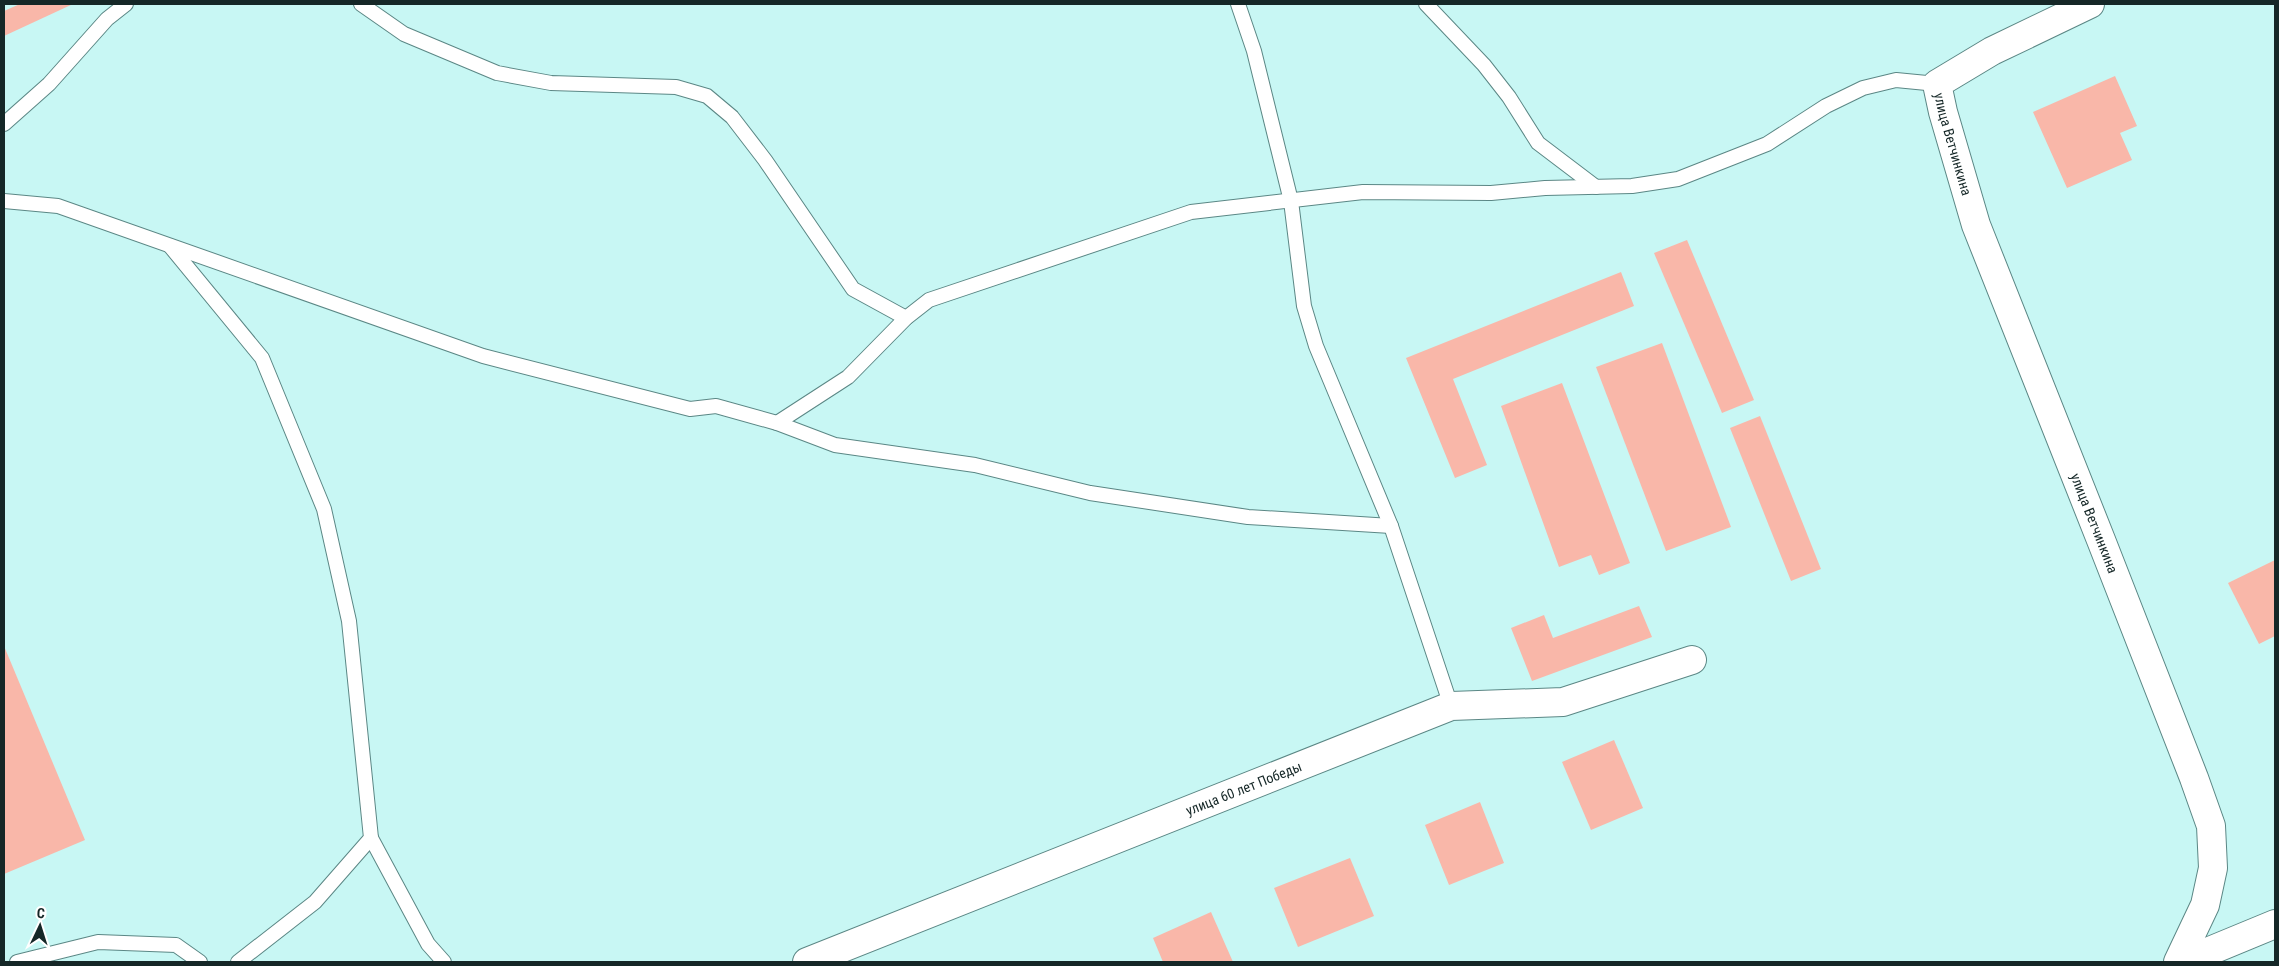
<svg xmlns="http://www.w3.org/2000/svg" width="2279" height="966" font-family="'Roboto Condensed',sans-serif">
<rect width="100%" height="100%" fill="#c8f7f4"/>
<g fill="#f9b7a9">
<polygon points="20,4 73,4 4,36 4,11"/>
<polygon points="2115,76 2137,126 2120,133 2132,160 2067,188 2033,112"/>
<polygon points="1687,240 1754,400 1722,413 1654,253"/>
<polygon points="1621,272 1634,306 1453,379 1487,465 1455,478 1406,358"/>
<polygon points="1662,343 1731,527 1666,551 1596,367"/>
<polygon points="1562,383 1630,563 1599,575 1591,555 1559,567 1501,406"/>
<polygon points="1760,416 1821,569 1791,581 1730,428"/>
<polygon points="2275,560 2275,636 2259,644 2228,583"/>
<polygon points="1639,606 1652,637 1532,681 1511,628 1544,615 1553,638"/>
<polygon points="4,646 85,840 4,874"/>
<polygon points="1614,740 1643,808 1591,830 1562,762"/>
<polygon points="1480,802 1504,863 1449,885 1425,825"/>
<polygon points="1350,858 1374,916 1298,947 1274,888"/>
<polygon points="1211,912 1233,962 1163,962 1153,938"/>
</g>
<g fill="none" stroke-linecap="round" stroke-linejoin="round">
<g stroke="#5b8785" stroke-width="16">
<g id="service">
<polyline points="361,4 404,34 497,73 551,83 676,87 707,96 732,117 765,160 853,289 906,318"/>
<polyline points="1238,4 1254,51 1291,201 1304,306 1316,346 1391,526 1451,706"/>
<polyline points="1426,4 1484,65 1509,97 1538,143 1596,187"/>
<polyline points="4,124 49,84 107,19 126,4"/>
<polyline points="4,201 58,206 483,356 690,409 716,406 777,423 835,445 975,465 1090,493 1248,517 1391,526"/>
<polyline points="170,246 262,358 324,509 349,621 371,838 315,902 238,962"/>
<polyline points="777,423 848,377 906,318 929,300 1191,212 1363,192 1491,193 1545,188 1632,186 1678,179 1767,144 1826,106 1863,88 1896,80 1937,84"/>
<polyline points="371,838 428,944 444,962"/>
<polyline points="17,962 98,942 176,945 200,962"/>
</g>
</g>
<g stroke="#5b8785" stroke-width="30">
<g id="minor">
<path id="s1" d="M2090,4L1992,51L1937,84L1943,112L1976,225L2101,540L2194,778L2211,826L2213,868L2205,905L2178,962"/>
<path id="s2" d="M807,962L1451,706L1563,702L1692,660"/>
<polyline points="2183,962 2275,924"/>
</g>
</g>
<use href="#service" stroke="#fff" stroke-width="14"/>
<use href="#minor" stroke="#fff" stroke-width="28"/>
</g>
<g text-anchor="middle" stroke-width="4.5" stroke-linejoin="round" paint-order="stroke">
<g font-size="14" fill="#152727" stroke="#fff">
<text dy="5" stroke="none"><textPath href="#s1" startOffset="235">улица Ветчинкина</textPath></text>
<text dy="5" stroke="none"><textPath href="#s1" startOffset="640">улица Ветчинкина</textPath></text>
<text dy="5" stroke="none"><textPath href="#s2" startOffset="470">улица 60 лет Победы</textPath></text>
</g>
</g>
<rect width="2279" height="966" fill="none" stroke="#152727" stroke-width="10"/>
<g transform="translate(40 926) rotate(4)" stroke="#ffffff" stroke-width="4" paint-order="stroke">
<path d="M0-4L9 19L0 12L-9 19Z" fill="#152727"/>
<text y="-8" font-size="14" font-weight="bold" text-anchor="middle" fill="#152727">С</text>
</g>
</svg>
